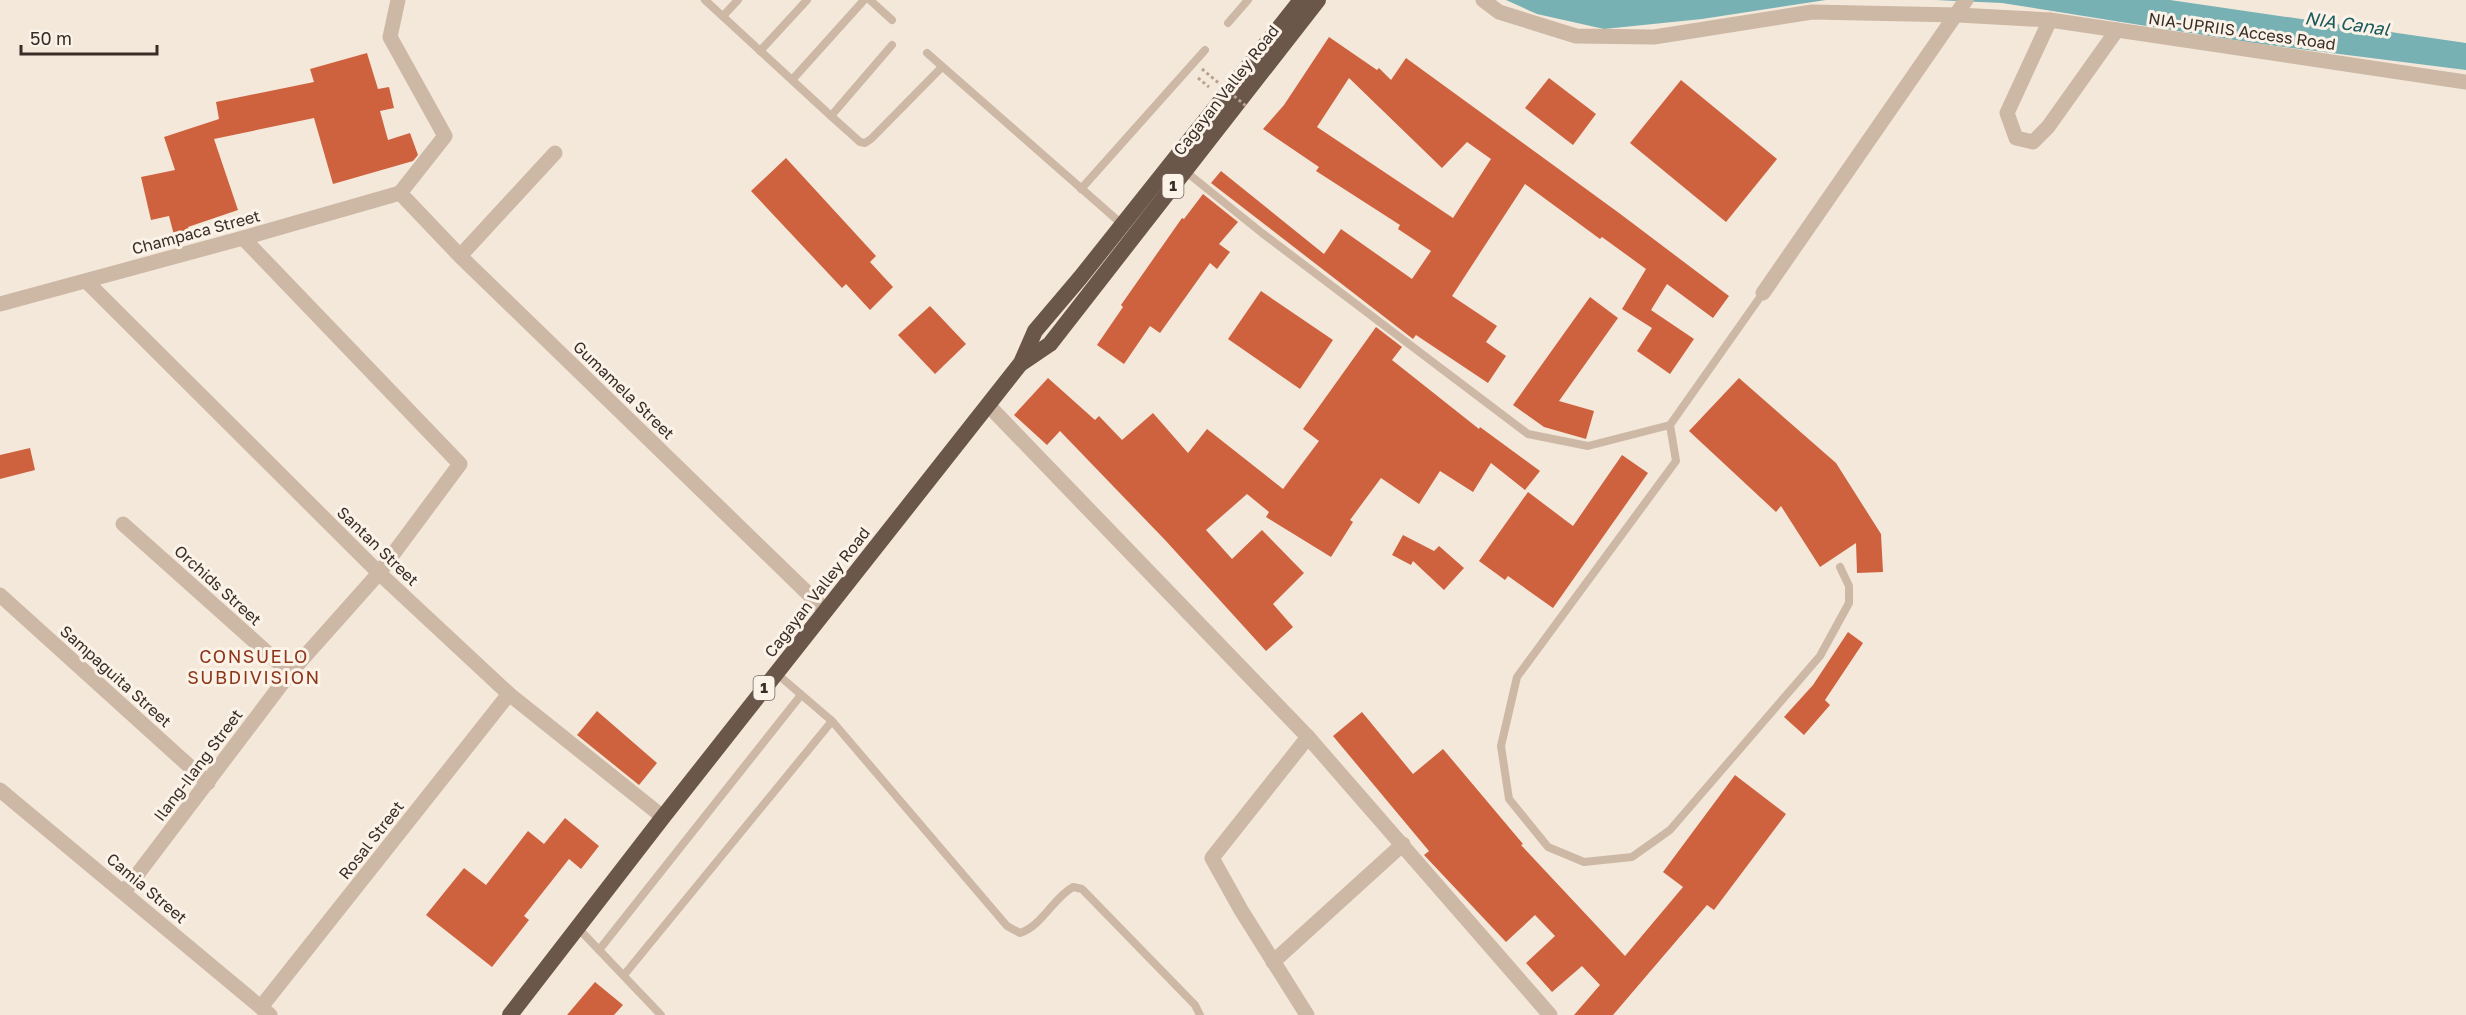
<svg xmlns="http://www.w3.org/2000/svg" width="2466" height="1015" font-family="'Golos Text',sans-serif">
<rect width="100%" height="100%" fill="#f4e8db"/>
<g fill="#78b1b3">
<polygon points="1506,0 1826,0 1702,19 1604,29 1537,14"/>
<polygon points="1935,0 2170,0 2466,43 2466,70 2253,43 2002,3"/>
</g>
<g fill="#cf623e" fill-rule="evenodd">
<path d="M1329,37L1377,70L1379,68L1391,80L1406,58L1619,213L1729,296L1713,318L1667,284L1651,310L1694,339L1670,374L1637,351L1652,328L1622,309L1646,269L1602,237L1600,239L1525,184L1452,296L1497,326L1486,342L1506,356L1488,383L1416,335L1413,339L1211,183L1221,171L1324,254L1341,229L1412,279L1431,251L1398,229L1400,225L1316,171L1319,167L1263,129L1284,105ZM1349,78L1442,168L1467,142L1491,159L1453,218L1317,127Z"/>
<polygon points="367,53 378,89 389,87 394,108 380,111 388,140 410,133 418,155 413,161 333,184 314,118 214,139 238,210 188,227 189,231 174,235 169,216 151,220 141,177 175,170 164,137 219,119 216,102 314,82 310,69"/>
<polygon points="1549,78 1596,114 1573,145 1525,108"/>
<polygon points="1681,80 1777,159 1726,222 1630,143"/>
<polygon points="786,158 876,256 870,262 893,287 870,310 846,284 842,288 751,191"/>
<polygon points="1203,194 1238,222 1219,244 1230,252 1217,269 1210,263 1160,333 1150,326 1124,364 1097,345 1123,307 1121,305 1182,218 1184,219"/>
<polygon points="1261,291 1333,340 1300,389 1228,339"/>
<polygon points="1590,297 1618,318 1559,401 1594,411 1586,439 1544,427 1513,405"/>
<polygon points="930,306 966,344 935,374 898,335"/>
<polygon points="1376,327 1402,347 1392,360 1479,429 1480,427 1540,471 1525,490 1491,463 1473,492 1440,471 1419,504 1381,478 1350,520 1353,522 1331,557 1266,517 1269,512 1247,494 1206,530 1232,559 1262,530 1304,573 1273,604 1293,627 1266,651 1166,541 1060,431 1047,445 1014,415 1048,378 1095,420 1099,416 1122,440 1153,413 1188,453 1207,429 1283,489 1319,441 1303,429"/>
<polygon points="1739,378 1836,463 1881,534 1883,572 1857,573 1856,543 1820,567 1781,506 1776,512 1689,431"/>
<polygon points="30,448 35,470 0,479 0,455"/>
<polygon points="1622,455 1648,473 1553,608 1508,576 1505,580 1479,561 1528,492 1573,526"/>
<polygon points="1403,535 1434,551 1439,546 1464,568 1444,590 1413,561 1411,565 1392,555"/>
<polygon points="1848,632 1863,643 1825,700 1830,705 1804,735 1784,717 1813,685"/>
<polygon points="597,711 657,763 639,785 577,735"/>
<polygon points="1362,712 1413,774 1443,749 1523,844 1521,845 1625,956 1683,887 1663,872 1735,775 1786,814 1714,910 1707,905 1613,1015 1574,1015 1600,985 1582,966 1552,992 1526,963 1555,936 1535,915 1506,942 1424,855 1429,851 1333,736"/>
<polygon points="565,818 599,846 581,869 569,859 524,916 529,920 492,967 426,915 464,868 486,885 528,831 544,844"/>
<polygon points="595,982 623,1005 614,1015 567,1015"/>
</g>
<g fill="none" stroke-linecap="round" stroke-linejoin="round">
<polyline stroke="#b9a290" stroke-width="3" stroke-dasharray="3 3" stroke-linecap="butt" points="1198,78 1209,87"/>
<g stroke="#cdb8a6" stroke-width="8">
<polyline points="705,0 831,116"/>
<polyline points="870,0 892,20"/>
<polyline points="723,16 738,0"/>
<polyline points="1228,23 1248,0"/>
<polyline points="892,45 831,116 860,142 865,143 871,139 942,67"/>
<polyline points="760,51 807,0"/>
<polyline points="927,53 1124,226"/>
<polyline points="792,80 864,0"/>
<polyline points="1185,171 1262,233 1528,434 1588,446 1670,425 1763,293"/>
<polyline points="1081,189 1205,50"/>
<polyline points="1670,425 1676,461 1517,677 1501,746 1509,799 1548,847 1584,862 1632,857 1670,830 1820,656 1849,603 1849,586 1840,567"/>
<path d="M776,673L832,721L1007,926L1020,933C1043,925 1052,899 1073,887L1082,889L1195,1005L1200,1015"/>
<polyline points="578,928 661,1015"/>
<polyline points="599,950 801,695"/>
<polyline points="624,975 832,721"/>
</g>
<g stroke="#cdb8a6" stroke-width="15">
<polyline points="398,0 390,37 445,136 400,193"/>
<polyline points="1483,0 1499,12 1576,36 1654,37 1812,12 1958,15 2050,20 2466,82"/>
<polyline points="2050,20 2007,113 2016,138 2033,142 2048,127 2117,30"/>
<polyline points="400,193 460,256 825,610"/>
<polyline points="460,256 555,153"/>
<polyline points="86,281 379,573 509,694 663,817"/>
<polyline points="1763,293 1966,0"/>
<polyline points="0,304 243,238 400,193"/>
<polyline points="988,405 1308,737 1550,1015"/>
<polyline points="123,524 290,673"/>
<polyline points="0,595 208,783"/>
<polyline points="0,790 270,1015"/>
<polyline points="124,892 290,673 379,573 460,464 243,238"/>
<polyline points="1273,962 1403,844"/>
<polyline points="261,1007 509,694"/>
<polyline points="1307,1015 1241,910 1212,858 1308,737"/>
</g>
<g stroke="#6b564a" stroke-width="16">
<polyline points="1022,363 1050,344 1318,0"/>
<polyline points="510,1015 663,817 1021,363 1035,331 1080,278 1301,0"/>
</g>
<polyline stroke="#b9a290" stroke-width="3" stroke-dasharray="3 3" stroke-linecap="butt" points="1202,69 1246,106"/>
</g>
<g text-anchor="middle" stroke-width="6" stroke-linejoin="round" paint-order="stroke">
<g fill="#fbf2e8" stroke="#736862" stroke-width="1.5">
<rect x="1162.5" y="174" width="21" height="24" rx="4.5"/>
<rect x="753.5" y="676" width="21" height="24" rx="4.5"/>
</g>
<g font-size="15" font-weight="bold" fill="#392d28">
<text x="1173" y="191">1</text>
<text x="764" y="693">1</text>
</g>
<g font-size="16" fill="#392d28" stroke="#fbf2e8">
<text transform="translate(2242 31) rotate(8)" y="6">NIA-UPRIIS Access Road</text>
<text transform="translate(1226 90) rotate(-52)" y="6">Cagayan Valley Road</text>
<text transform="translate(196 232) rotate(-15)" y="6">Champaca Street</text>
<text transform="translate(624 390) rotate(44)" y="6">Gumamela Street</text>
<text transform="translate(378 546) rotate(44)" y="6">Santan Street</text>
<text transform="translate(218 585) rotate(42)" y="6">Orchids Street</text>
<text transform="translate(817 592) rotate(-52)" y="6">Cagayan Valley Road</text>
<text transform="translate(116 676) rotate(42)" y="6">Sampaguita Street</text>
<text transform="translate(198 765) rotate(-53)" y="6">Ilang-Ilang Street</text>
<text transform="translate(371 840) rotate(-52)" y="6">Rosal Street</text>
<text transform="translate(147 888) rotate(40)" y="6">Camia Street</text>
</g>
<g font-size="18" font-style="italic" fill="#1a595d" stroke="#fbf2e8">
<text transform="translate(2347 24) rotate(8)" y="6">NIA Canal</text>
</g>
<g font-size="18" letter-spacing="1.5" fill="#8e361a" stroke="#fbf2e8">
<text x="254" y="663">CONSUELO<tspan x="254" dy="21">SUBDIVISION</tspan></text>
</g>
</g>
<path d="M21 45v9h136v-9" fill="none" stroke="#392d28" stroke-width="3"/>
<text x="30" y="45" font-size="18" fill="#392d28" stroke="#fbf2e8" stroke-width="4.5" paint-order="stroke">50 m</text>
</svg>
